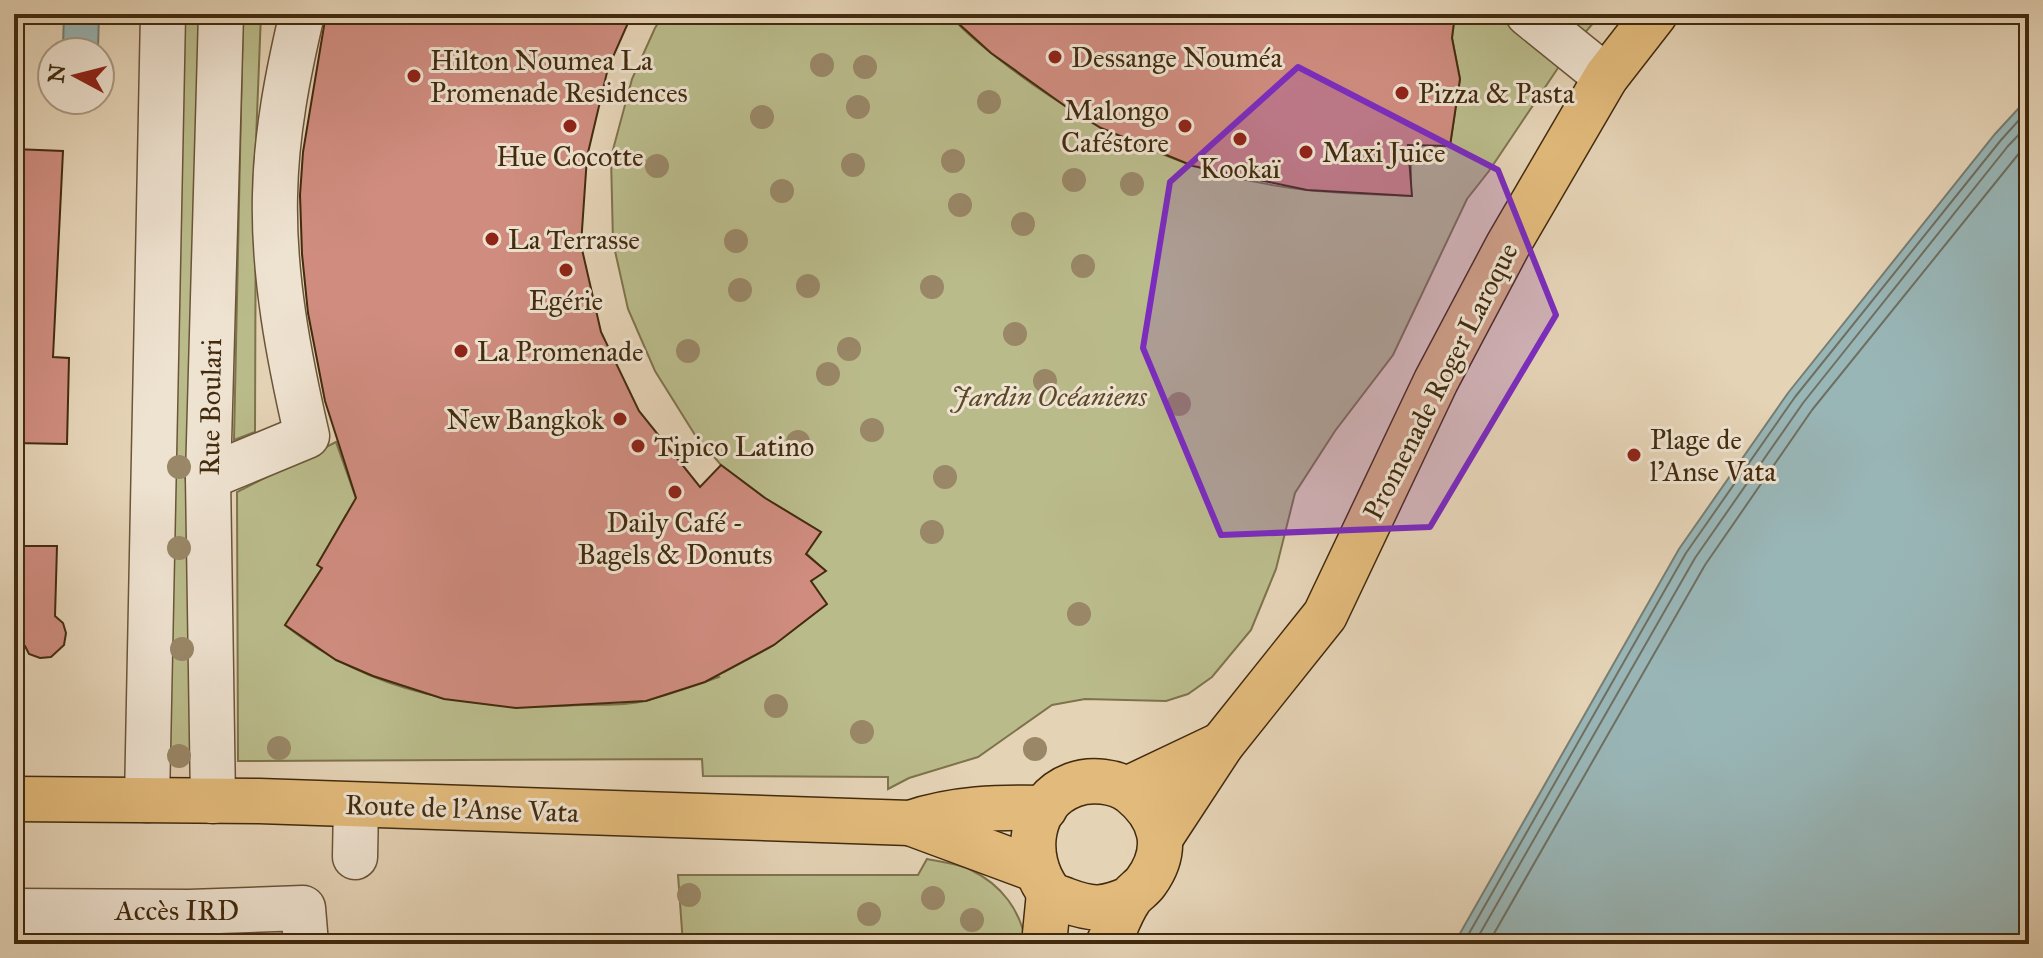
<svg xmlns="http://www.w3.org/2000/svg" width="2043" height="958" font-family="'IM FELL Great Primer',serif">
<rect width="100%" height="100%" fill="#e5d3b6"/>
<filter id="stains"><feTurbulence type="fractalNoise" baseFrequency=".0025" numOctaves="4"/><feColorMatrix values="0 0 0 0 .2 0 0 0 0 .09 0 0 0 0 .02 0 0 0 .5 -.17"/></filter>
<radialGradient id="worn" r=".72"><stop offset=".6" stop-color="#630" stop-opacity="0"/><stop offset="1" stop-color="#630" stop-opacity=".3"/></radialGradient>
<g fill="#babb8b" stroke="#7e734c" stroke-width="2">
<polygon points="180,14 209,14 201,761 165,761"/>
<polygon points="243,14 261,14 256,140 255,432 234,440"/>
<path d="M664,14H949C967,35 991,53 1013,70C1099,135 1200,179 1308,190C1342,194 1377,194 1411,196V145H1450L1460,79L1452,38L1455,14H1601L1570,50L1489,171L1467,199L1393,355L1335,431L1295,493L1276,569L1251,630L1212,677L1188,694L1166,701L1085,699L1052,705L978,757L909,778L888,789V777L703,776L702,759L238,761L237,492L336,442L359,507L346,515L318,565L322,568L286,626C372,694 474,712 581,705C603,704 627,706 648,700C672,694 695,685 719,677L711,669L724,672L769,648L827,604L690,641L567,255L657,461L809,582L825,571L806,553L821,532L765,498L721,465L695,435L655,371L628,309L613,242L611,157L632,79L655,28Z"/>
<path d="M927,859C941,862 958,863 971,870C1002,885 1021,911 1026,944H683L678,875H918Z"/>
</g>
<g fill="#99b6b7" stroke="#767e73" stroke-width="2">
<polygon points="64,14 99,14 98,48 63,47"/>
<polygon points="2029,97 2029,944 1454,944 1679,549 1788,393 1995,134"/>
</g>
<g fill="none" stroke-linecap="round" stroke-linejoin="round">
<g stroke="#6e7062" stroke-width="2">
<polyline points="1463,944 1686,553 1795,397 2001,140 2029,109"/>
<polyline points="1474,944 1695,558 1803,403 2008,146 2029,124"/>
<polyline points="1488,944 1705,565 1812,410 2029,141"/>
</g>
</g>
<g fill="#cf8c7f" stroke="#422b0e" stroke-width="2">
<polygon points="326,14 632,14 608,68 587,157 581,245 601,332 639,411 700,487 721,465 765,498 821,532 806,554 826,571 811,581 827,604 774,645 705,682 646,701 516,708 444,699 373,676 336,660 285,625 322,568 317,565 356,498 325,401 308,313 302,254 300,195 303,152"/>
<polygon points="948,14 1455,14 1452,38 1460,79 1450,146 1408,145 1412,196 1307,190 1193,166 1101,128 1065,106 991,53"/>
<polygon points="14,149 63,151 53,357 69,358 67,444 14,443"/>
<polygon points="14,546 57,546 55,616 63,623 66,633 64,645 51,657 40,658 29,654 25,646 14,646"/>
</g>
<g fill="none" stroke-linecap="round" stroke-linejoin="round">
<g stroke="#6b5538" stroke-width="47">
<g id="minor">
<polyline points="1528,14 1606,77"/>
<path d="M208,477L307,436C289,358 273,275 275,195C276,134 288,73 302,14"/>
<polyline points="147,800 163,14"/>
<polyline points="213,801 208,477 221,14"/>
<polyline points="355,857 356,805"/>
<polyline points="14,911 189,912 303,908 306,944"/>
</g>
</g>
<g stroke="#422b0e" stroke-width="47">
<g id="major">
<polyline points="1127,789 1222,744"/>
<path d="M14,799L259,801L910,823C955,808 998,807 1045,808"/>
<polyline points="910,823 1037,870"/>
<polyline points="1161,837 1222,744 1325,615 1436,381 1508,245 1606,77 1655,14"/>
<polyline points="1044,944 1049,893"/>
<path d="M1108,944C1115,930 1120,913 1129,900C1133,893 1141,889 1146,882C1170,849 1162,817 1131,792C1116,781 1091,778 1073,785C1028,802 1023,858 1049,892C1052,896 1061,898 1065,900C1092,910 1103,910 1129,899"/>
</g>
</g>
<use href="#minor" stroke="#eee2d0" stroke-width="44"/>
<use href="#major" stroke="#e2ba7b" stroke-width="44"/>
</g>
<g fill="#998767">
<circle cx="822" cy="65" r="12"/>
<circle cx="865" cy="67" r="12"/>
<circle cx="989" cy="102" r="12"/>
<circle cx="858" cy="107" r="12"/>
<circle cx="762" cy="117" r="12"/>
<circle cx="953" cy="161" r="12"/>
<circle cx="853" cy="165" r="12"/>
<circle cx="657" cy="166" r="12"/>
<circle cx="1074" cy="180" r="12"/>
<circle cx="1132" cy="184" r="12"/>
<circle cx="782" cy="191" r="12"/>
<circle cx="960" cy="205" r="12"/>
<circle cx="1023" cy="224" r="12"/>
<circle cx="736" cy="241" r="12"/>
<circle cx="1083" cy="266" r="12"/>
<circle cx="808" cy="286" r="12"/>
<circle cx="932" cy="287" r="12"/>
<circle cx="740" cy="290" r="12"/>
<circle cx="1015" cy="334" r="12"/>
<circle cx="849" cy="349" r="12"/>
<circle cx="688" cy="351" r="12"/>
<circle cx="828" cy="374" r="12"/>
<circle cx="1045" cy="381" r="12"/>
<circle cx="1179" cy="404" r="12"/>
<circle cx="872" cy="430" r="12"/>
<circle cx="798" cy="442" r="12"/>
<circle cx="179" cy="467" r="12"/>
<circle cx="945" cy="477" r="12"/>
<circle cx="932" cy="532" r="12"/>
<circle cx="179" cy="548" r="12"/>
<circle cx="1079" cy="614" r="12"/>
<circle cx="182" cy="649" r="12"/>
<circle cx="776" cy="706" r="12"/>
<circle cx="862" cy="732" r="12"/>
<circle cx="279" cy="748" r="12"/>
<circle cx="1035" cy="749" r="12"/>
<circle cx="179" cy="756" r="12"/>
<circle cx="689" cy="895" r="12"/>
<circle cx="933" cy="898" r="12"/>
<circle cx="869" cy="914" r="12"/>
<circle cx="972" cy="920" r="12"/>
</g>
<path fill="#7b2cbf" fill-opacity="0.2" stroke="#7b2cbf" stroke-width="6" stroke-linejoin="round" d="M1298,67L1498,170L1556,315L1430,527L1221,535L1143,348L1170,182Z"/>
<g fill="#8f2418" stroke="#eee2d0" stroke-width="3">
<circle cx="1055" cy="57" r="8"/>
<circle cx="414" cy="76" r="8"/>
<circle cx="1402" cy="93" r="8"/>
<circle cx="570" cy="126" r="8"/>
<circle cx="1185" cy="126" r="8"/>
<circle cx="1240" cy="139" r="8"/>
<circle cx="1306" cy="152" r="8"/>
<circle cx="492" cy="239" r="8"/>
<circle cx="566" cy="270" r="8"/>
<circle cx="461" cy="351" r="8"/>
<circle cx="620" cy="419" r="8"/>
<circle cx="638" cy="446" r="8"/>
<circle cx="1634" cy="455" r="8"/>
<circle cx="675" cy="492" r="8"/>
</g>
<g text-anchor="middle" stroke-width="6" stroke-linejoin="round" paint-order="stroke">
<g font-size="28" fill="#422b0e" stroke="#eee2d0" text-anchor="start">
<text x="1071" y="67">Dessange Nouméa</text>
<text x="430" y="70">Hilton Noumea La<tspan x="430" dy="32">Promenade Residences</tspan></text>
<text x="1418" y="103">Pizza &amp; Pasta</text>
<text x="1169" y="120" text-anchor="end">Malongo<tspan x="1169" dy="32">Caféstore</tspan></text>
<text x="1322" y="162">Maxi Juice</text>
<text x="570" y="166" text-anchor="middle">Hue Cocotte</text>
<text x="1240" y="178" text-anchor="middle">Kookaï</text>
<text x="508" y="249">La Terrasse</text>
<text x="566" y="310" text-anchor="middle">Egérie</text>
<text x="477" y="361">La Promenade</text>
<text x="604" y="429" text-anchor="end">New Bangkok</text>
<text x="1650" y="449">Plage de<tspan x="1650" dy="32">l'Anse Vata</tspan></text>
<text x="654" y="456">Tipico Latino</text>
<text x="675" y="532" text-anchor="middle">Daily Café -<tspan x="675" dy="32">Bagels &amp; Donuts</tspan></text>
</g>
<g font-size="28" fill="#422b0e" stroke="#eee2d0">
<text transform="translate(1440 381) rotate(-63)" y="10">Promenade Roger Laroque</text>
<text transform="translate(210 407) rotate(-89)" y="10">Rue Boulari</text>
<text transform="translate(462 808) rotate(2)" y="10">Route de l'Anse Vata</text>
<text x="177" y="920">Accès IRD</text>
</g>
<g font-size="28" font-style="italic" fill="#5a4827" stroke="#eee2d0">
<text x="1049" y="406">Jardin Océaniens</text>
</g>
</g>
<rect width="2043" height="958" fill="none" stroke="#e5d3b6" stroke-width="48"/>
<rect x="16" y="16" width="2011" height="926" fill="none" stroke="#422b0e" stroke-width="4"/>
<rect x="24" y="24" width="1995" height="910" fill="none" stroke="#422b0e" stroke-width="2"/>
<g transform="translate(76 76) rotate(277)"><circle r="38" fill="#eee2d0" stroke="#a99982" stroke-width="2"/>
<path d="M0-6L14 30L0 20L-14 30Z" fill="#8f2418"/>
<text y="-12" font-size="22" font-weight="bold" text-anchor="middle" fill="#422b0e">N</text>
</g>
<rect width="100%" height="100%" filter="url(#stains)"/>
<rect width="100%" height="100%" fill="url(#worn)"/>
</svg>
